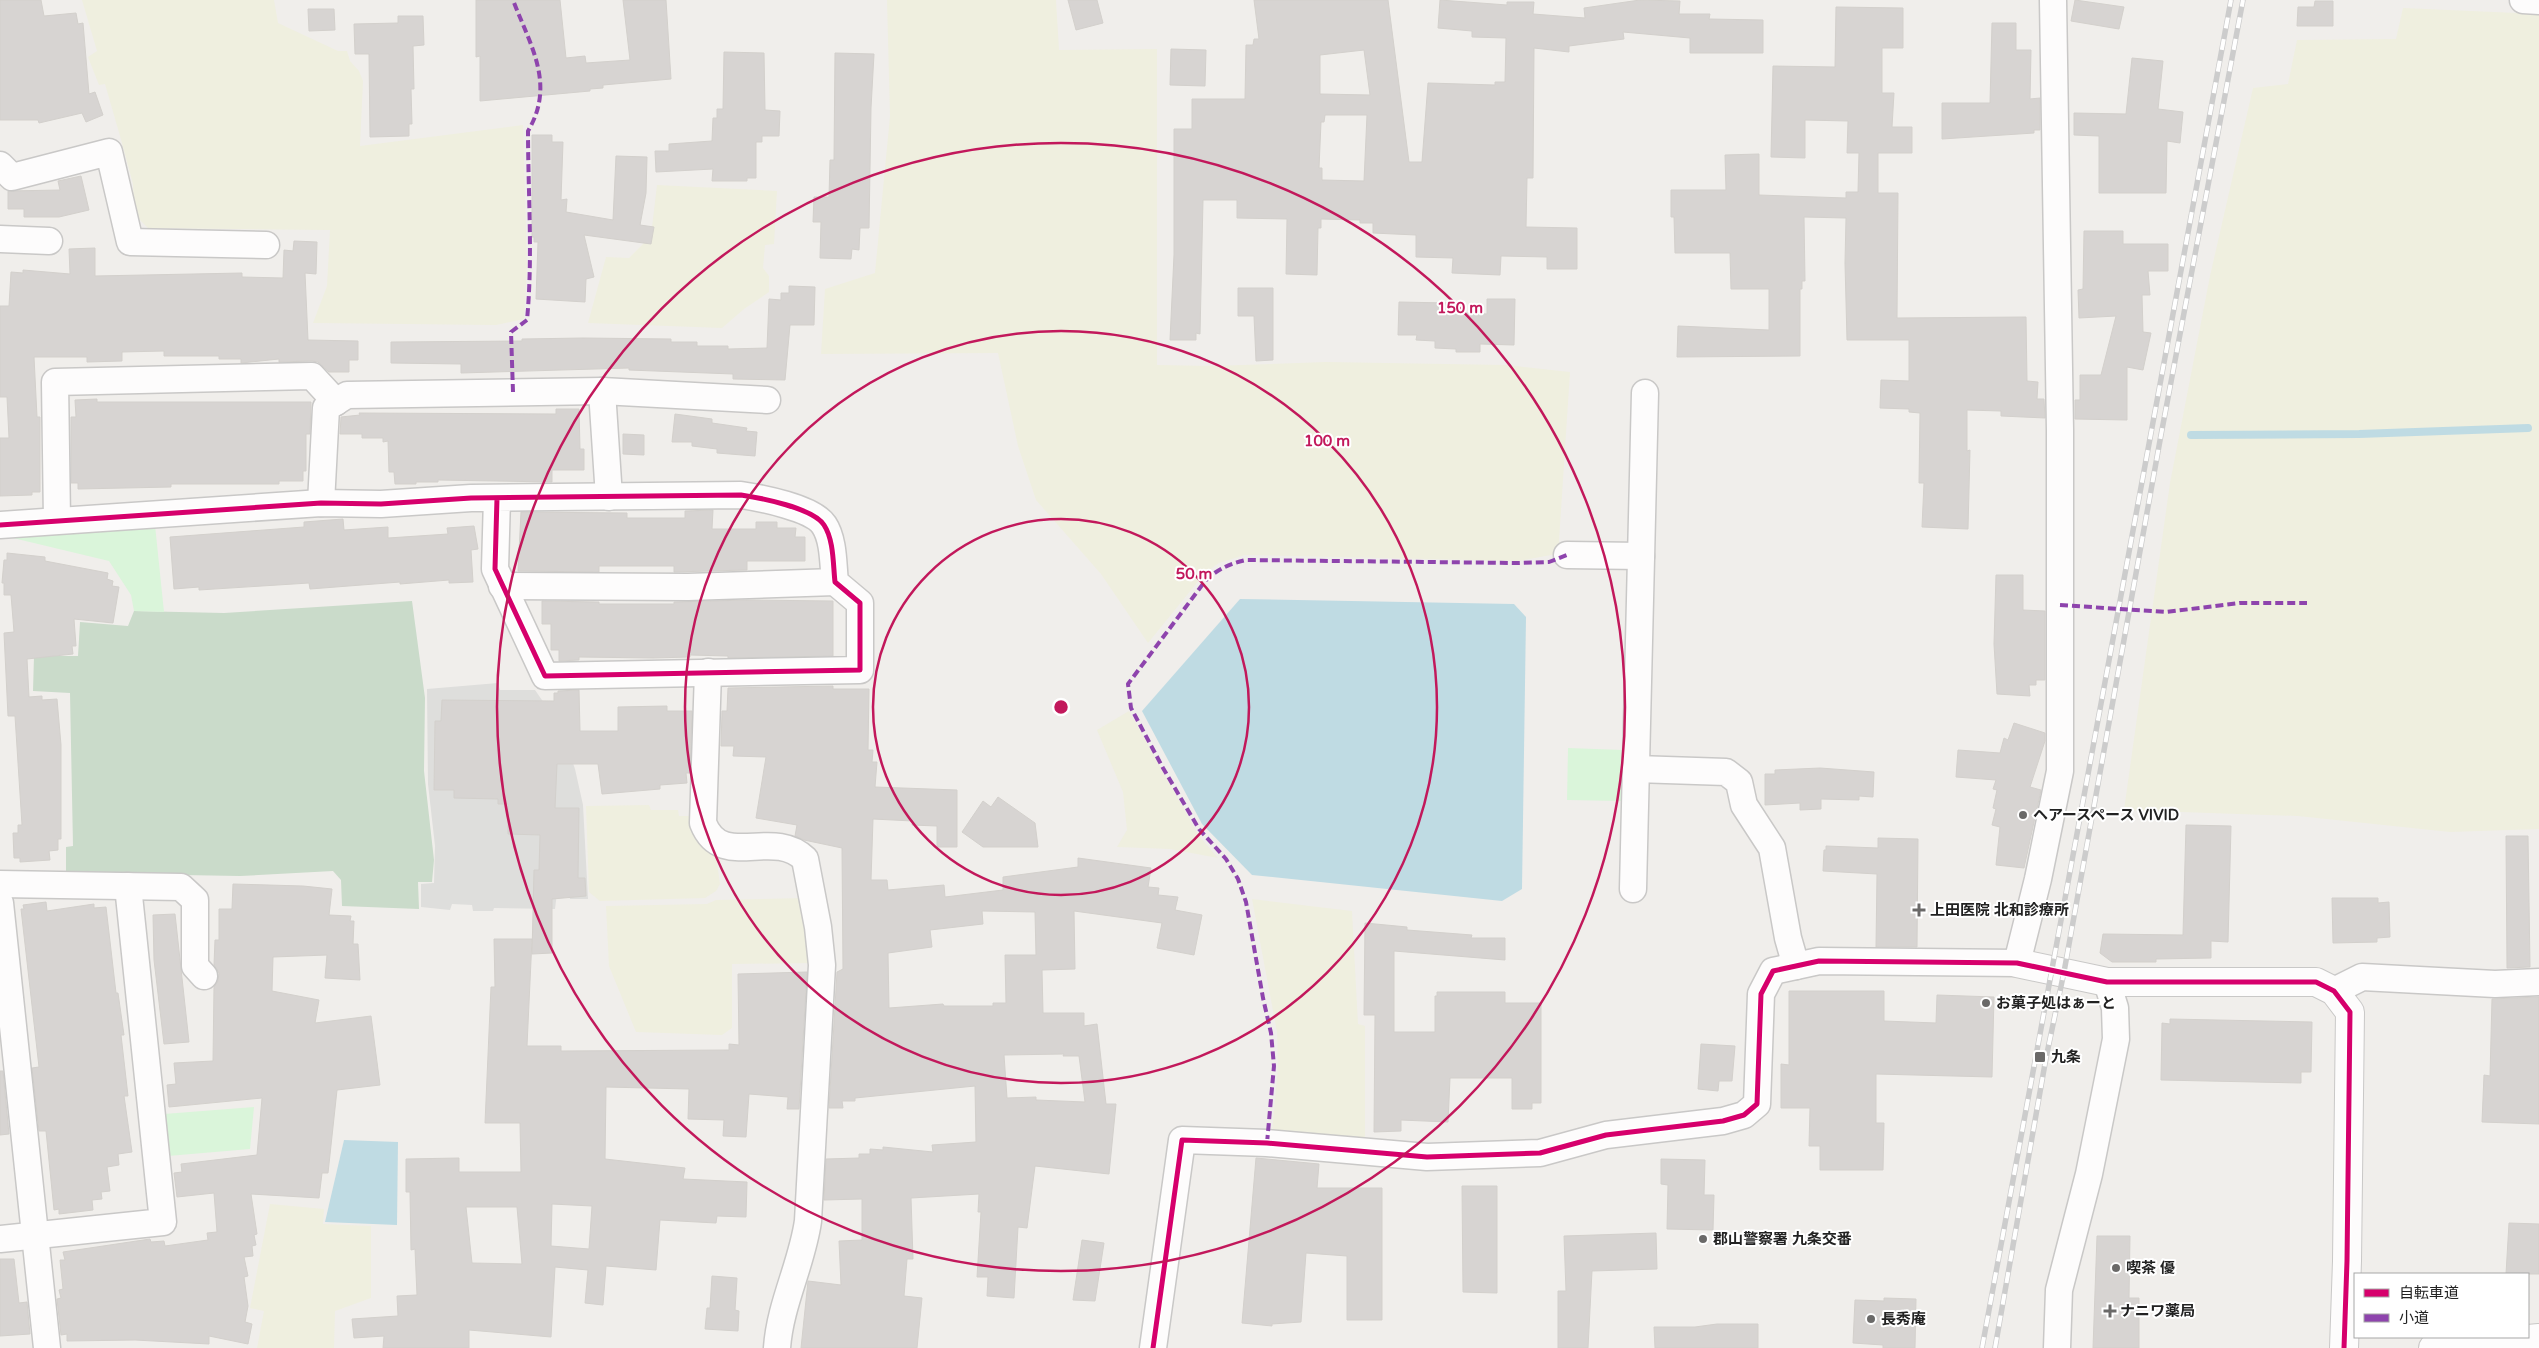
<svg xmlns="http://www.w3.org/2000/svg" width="2539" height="1348" font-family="'Varela Round','Noto Sans JP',sans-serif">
<rect width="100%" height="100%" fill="#f0eeeb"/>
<polygon fill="#dededc" points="498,683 500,690 535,690 560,726 575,769 583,805 588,899 570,899 569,894 557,893 555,909 494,908 493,911 473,911 472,905 452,904 450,910 421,907 421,884 434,883 435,846 428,784 427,689"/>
<g fill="#efefdf">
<polygon points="82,0 274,0 278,23 338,51 347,51 350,61 359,71 363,81 360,146 523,125 527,265 524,319 496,325 313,323 327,286 330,230 148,228 134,214 133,184 120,136 105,84 99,85 88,57 97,51"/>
<polygon points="887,0 1056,0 1059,50 1157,49 1157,365 1212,366 1326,362 1506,365 1570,372 1559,541 1562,553 1519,561 1245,555 1219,563 1205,573 1148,643 1101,574 1036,500 1018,446 998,353 821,354 825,289 875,273 890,116"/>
<polygon points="2403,8 2539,14 2539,829 2450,832 2298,816 2124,810 2170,483 2210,276 2253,88 2288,84 2297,40 2396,39"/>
<polygon points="657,185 777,191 774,244 765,245 763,268 769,276 769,292 744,309 722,328 588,323 606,257 629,258 651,236"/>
<polygon points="1129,711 1199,836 1218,858 1170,849 1117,847 1127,830 1123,792 1097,730"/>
<polygon points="649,805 651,810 678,810 679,816 694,816 715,849 720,884 716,891 705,898 600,901 589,892 586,806"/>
<polygon points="804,898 816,963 732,964 732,1028 722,1035 636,1032 609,966 606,906 707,904 716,900"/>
<polygon points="1252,899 1352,911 1358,1024 1365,1026 1365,1143 1272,1134 1278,1066 1277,1032"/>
<polygon points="270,1204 324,1209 323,1224 371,1226 371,1298 335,1311 334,1348 257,1348 264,1311 250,1308"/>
</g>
<polygon fill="#cadbca" points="412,601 425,698 424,771 434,860 432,882 418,882 419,909 342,906 341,880 333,871 240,876 66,873 66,847 73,846 70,693 33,691 34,656 78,656 80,622 128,626 134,611 224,613"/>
<g fill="#daf5da">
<polygon points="155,525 164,612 134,611 131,595 109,561 13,538 13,535"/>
<polygon points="1568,748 1623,750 1621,801 1567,800"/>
<polygon points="254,1107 250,1149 168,1156 164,1114"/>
</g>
<g fill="#bfdbe3">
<polygon points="1240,599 1514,604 1526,617 1522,889 1502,901 1252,875 1202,824 1142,711"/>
<polygon points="344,1140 398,1142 397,1225 325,1222"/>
</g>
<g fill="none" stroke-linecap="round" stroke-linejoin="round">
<polyline stroke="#bfdbe3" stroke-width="8" points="2191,435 2359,434 2528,428"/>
</g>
<g fill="#d7d4d2" stroke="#d3d0cc" fill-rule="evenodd">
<polygon points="0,0 41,0 44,16 76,13 78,24 83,23 89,94 95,92 103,115 86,122 82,113 39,123 38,120 0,120"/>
<polygon points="476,0 560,0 566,58 585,56 586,63 630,60 623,0 666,0 671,79 603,85 603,88 590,89 590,91 480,101 480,56 476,57"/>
<polygon points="1068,0 1097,0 1103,23 1076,30"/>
<path d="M1254,0H1388L1409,162H1422L1428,83L1495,85V82H1505L1506,38L1472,37V31L1438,28L1440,0L1507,5V2H1534L1533,14L1585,18L1584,8L1640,0L1680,1L1679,14H1710L1709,19L1763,20V53H1690V38L1623,32L1624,39L1569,46V52L1534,48L1533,178H1527L1526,227L1577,228V269H1547V257L1501,256L1500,275L1452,273L1453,258L1416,257V235L1373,233V223H1360V220L1321,219V228H1318L1317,275L1286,274L1287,219L1237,218V200H1203L1200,334L1196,333V340H1170L1174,255V129H1192V99H1245L1246,45H1253L1254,39H1259ZM1364,50L1370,95L1320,94V55ZM1325,115H1367L1364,181L1322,180V168H1319L1321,122H1324Z"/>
<polygon points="2075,0 2124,7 2119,29 2071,21"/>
<polygon points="2315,1 2333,1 2333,26 2297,26 2298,7 2314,7"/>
<polygon points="1836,7 1903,8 1903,48 1882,48 1882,93 1894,93 1892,127 1912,127 1912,153 1878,153 1878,193 1898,193 1897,318 2026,317 2027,381 2038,382 2037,399 2044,399 2045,418 2001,416 2001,411 1967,410 1967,451 1970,450 1968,529 1922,527 1924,483 1919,483 1920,413 1909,412 1909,409 1880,408 1881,380 1909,381 1909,340 1847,340 1845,263 1846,218 1804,217 1805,281 1802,281 1802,289 1800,289 1800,356 1677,357 1678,326 1769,330 1769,289 1731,289 1730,253 1675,253 1674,217 1671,217 1671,190 1726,190 1725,155 1759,154 1759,195 1846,198 1846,192 1858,192 1859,153 1847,153 1848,121 1805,120 1805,158 1771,157 1773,66 1835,67"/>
<polygon points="308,9 334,9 335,30 309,31"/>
<polygon points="398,16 423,16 424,45 413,46 414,89 411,89 412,124 409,124 409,136 370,137 369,54 355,54 354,24 398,23"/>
<polygon points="1992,23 2016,23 2016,50 2031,50 2030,99 2040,98 2040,130 2034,130 2034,133 1942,139 1942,103 1990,103"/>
<polygon points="1171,49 1206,50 1205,86 1170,85"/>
<polygon points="724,52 764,53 765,110 780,111 779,136 762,136 762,142 756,142 756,178 747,178 747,181 712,181 713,169 656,172 655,151 669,151 669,144 712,141 713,118 717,118 717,109 723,109"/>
<polygon points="835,53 874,54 871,108 869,228 860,228 859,250 852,249 851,259 820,258 821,222 813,222 814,197 829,197 830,160 834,160"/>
<polygon points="2132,58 2163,61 2158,109 2183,112 2180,143 2167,141 2166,193 2099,193 2099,136 2074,135 2074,113 2126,114"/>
<polygon points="532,135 552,135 552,142 563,142 561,200 567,199 566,212 613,220 616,156 647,157 646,193 640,225 654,227 651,244 584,235 594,277 586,279 585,302 536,299 538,242 534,242 534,237 532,237"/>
<polygon points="81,176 89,210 59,217 24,217 24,209 8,209 8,191 60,190 58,181"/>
<polygon points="2084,231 2123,231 2123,244 2168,244 2168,271 2148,271 2150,295 2142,295 2143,332 2151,333 2143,370 2127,367 2127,420 2075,419 2075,400 2080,400 2080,375 2101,375 2116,316 2079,318 2078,290 2083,289"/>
<polygon points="294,241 317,242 316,274 305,273 308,340 358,341 358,360 349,360 349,372 329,372 318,362 312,361 279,362 279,359 241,363 241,359 219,359 219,356 164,356 164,351 122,352 122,361 87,362 87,357 34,357 37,417 40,417 40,492 32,492 32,495 0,496 0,438 9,438 7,397 0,397 0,306 9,306 11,272 23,273 23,270 70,274 69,249 95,248 95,276 242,273 242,277 283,278 284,250 293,251"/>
<polygon points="789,286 815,287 814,325 790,325 785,380 733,379 733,374 629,370 629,368 461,373 461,364 391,363 391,342 522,341 522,339 583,338 671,339 671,342 697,342 697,346 728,346 728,349 767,348 769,299 781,300 781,293 789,293"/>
<polygon points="1238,288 1273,288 1273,360 1256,361 1254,316 1238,316"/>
<polygon points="1487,299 1515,299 1514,345 1480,344 1480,352 1456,352 1456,349 1435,348 1435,341 1416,340 1417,335 1398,335 1399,302 1447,303 1447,312 1487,314"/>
<polygon points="97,399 97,402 311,402 310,434 306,434 306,471 303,471 303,481 279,481 279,484 171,484 171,487 78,489 78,483 71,483 71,417 76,417 75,400"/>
<polygon points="556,409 579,409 580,449 584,449 584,470 552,470 552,482 438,480 438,482 416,482 416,484 395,484 394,472 389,472 388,441 383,442 383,438 362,438 362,434 340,434 341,417 360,415 359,413 556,414"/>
<polygon points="675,414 712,419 712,423 747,428 746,431 757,432 755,456 717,453 717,449 692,446 692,442 672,442"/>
<polygon points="623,434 644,435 644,455 623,454"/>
<polygon points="713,510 712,529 756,529 756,522 777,522 777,528 796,528 795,537 805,537 805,561 747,561 747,570 674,572 674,566 599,566 599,572 518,571 521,512 627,513 627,518 685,518 685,511"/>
<polygon points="343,519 344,530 388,527 388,538 448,534 447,528 474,526 478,549 471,550 473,582 449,583 449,580 400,584 400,582 310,589 309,583 199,590 199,587 174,589 170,537 304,527 304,522"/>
<polygon points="7,553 45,557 45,561 108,573 107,579 113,581 112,586 119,587 113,623 74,619 76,646 72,646 73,654 27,659 29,697 42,696 42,700 57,699 61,745 61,839 58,839 58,850 49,851 50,860 20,862 20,858 14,858 13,833 18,833 18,825 22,825 15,716 8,716 4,633 14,632 11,595 4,595 4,583 2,583 4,560 7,560"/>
<polygon points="1996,575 2023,575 2023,610 2045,611 2045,680 2036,680 2036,685 2029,685 2030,696 1997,694 1994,644"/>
<polygon points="747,600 833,601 833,656 728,658 728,656 690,655 690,657 653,658 579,657 579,660 559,661 559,650 551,650 551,624 542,624 542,601 599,602 599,604 674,604 674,602"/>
<path d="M833,686V689H869L868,750H873L872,762H877L875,787L957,790V847H937V826L912,825L913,821L873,819L871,880H887L888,890L944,885L945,897L1003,890V877L1078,867V858L1151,868L1148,887L1159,888L1158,895L1178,897L1175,910L1202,915L1194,955L1157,948L1162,923L1074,911L1075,969L1042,970L1043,1013H1084V1026L1097,1024L1106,1104H1116L1109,1174L1035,1166L1027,1228L1018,1227L1014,1298L987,1296L988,1277H977L981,1212H978L979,1194L911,1198L913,1259H907L904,1296L922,1298L917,1348H801L808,1281L841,1285L839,1241L862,1240V1199L824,1200L826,1159L859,1158V1154H870V1149L883,1150V1147L933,1152L932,1145L976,1142L975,1086L855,1098V1101H842L843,1108H829L837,972L843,969L842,848L804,840L795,836L797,825L756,818L766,757L733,756L734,746H721L722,711H727L728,688ZM982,911L1035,912L1036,955H1005L1006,1003H993V1006H944L943,1004L889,1008L888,953L932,947L930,930L983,924ZM1064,1054L1063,1056H1079L1085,1102L1036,1100V1097L1007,1098L1004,1055Z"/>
<polygon points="579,690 580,731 618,731 618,707 667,706 667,711 692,711 690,773 686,773 687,783 660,785 660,789 602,794 598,764 557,764 555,808 579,808 578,878 585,878 586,896 552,899 552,953 532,954 534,870 539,870 540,835 508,834 508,804 498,804 498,799 454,798 454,790 434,790 435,721 441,721 442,700 554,701 554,693 558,693 558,691"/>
<polygon points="2014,723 2045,733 2045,741 2030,787 2041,790 2024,868 1996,865 2000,827 1992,825 1996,809 1993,808 1997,790 1993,789 1996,780 1956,777 1958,750 2000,753 2004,738 2008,740"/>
<polygon points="1820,768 1874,772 1873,797 1859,796 1859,800 1821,799 1821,809 1800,810 1800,803 1765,805 1765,774 1775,774 1775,770"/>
<polygon points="998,797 1035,823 1038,847 983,847 962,832 983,801 991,807"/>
<polygon points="2186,825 2231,826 2228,942 2211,941 2211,958 2156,959 2156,962 2112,962 2100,953 2103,934 2183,935"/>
<polygon points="2506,836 2528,836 2530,967 2507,968"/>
<polygon points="1878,838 1918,839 1917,947 1876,947 1877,874 1823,871 1824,850 1826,850 1826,846 1878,848"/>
<polygon points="233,884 303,886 332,889 329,915 351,916 350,921 354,921 353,944 358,944 360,980 325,978 327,955 273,957 272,991 319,1000 315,1023 371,1016 380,1085 337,1090 328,1173 322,1173 319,1198 251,1194 257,1234 254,1235 256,1245 252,1246 253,1256 244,1257 248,1276 244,1277 248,1306 245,1322 252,1324 248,1344 209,1336 209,1344 135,1340 67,1341 67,1334 61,1335 57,1299 61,1298 59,1290 63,1289 60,1260 65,1260 63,1252 150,1239 151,1242 164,1241 165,1246 208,1240 207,1233 217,1232 214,1193 177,1197 174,1173 182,1172 181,1164 257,1155 262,1098 169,1107 167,1085 176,1084 174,1063 213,1061 214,987 218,981 219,973 214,965 215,940 219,940 219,909 232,909"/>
<polygon points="2332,898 2378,898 2378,903 2389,902 2390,937 2377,938 2377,942 2333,943"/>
<polygon points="46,902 47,911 94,904 94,908 106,907 116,993 118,993 124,1035 121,1035 128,1096 124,1096 132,1152 118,1154 119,1165 107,1167 110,1191 101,1192 102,1199 92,1200 93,1210 59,1214 59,1209 54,1210 46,1131 39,1131 32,1068 39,1067 21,909 24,909 23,905"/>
<polygon points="175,914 189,1042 164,1044 154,960 153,915"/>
<polygon points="1365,923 1407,927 1407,930 1472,935 1471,938 1505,938 1505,960 1394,951 1394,1032 1435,1032 1435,996 1437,996 1437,992 1505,992 1505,1003 1541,1003 1541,1103 1532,1103 1532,1109 1512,1109 1512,1078 1450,1078 1448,1122 1401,1120 1401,1131 1374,1132 1375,1015 1364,1015"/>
<path d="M494,939H532L527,1046H561V1051L729,1050V1044L739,1045L738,974L807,972L799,1109H787L788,1097L749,1094L746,1137L723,1136L724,1120L688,1119L689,1089L606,1087L605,1159L685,1168L683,1179L747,1182L746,1217L717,1216L716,1223L660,1220L656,1270L606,1266L603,1305L585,1303L588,1270L555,1267L551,1337L469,1330V1348H383L384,1336L354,1338L352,1319L398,1316L397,1296L417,1295L415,1249L411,1250L410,1192H406V1159L459,1158V1172H521L520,1123H485L491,987H495ZM552,1204L592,1206L589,1249L551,1246ZM466,1207H517L522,1264L472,1263Z"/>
<polygon points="1789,991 1884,991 1884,1021 1936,1023 1937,995 1994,997 1992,1077 1876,1074 1876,1123 1884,1123 1883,1170 1820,1170 1820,1146 1809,1146 1810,1108 1781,1108 1781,1064 1789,1065"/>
<polygon points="2539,997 2539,1124 2482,1122 2484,1075 2490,1076 2492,999"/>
<polygon points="2170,1019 2312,1022 2311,1072 2301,1072 2301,1083 2161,1080 2162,1023 2170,1024"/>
<polygon points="1701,1044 1735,1046 1732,1081 1719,1081 1718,1091 1698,1089"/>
<polygon points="0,1071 3,1071 9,1134 0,1135"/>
<polygon points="1256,1158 1319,1164 1317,1188 1382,1188 1382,1320 1347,1320 1347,1256 1306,1253 1301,1322 1272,1324 1272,1326 1242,1323"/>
<polygon points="1661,1159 1705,1160 1704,1195 1714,1195 1713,1230 1667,1229 1668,1185 1661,1184"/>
<polygon points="1462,1186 1497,1186 1497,1293 1463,1292"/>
<polygon points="2509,1223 2539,1224 2539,1274 2506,1274"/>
<polygon points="1656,1233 1657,1269 1592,1271 1588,1348 1558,1348 1558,1291 1566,1291 1564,1236"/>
<polygon points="2097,1236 2130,1236 2129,1298 2139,1298 2139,1348 2093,1348"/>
<polygon points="1082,1240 1104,1243 1095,1301 1073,1300"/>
<polygon points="0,1259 14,1259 19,1303 27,1302 30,1334 0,1336"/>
<polygon points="712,1276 737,1278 735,1310 739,1311 738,1331 705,1329 707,1308 710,1308"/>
<polygon points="1884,1298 1916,1299 1915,1348 1883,1348 1883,1345 1853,1343 1855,1300 1884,1301"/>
<polygon points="1717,1324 1758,1324 1758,1348 1655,1348 1654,1327 1695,1327"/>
</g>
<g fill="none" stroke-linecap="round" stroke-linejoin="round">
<g stroke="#c9c8c7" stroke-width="29">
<g id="minor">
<polyline points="2523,0 2539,1"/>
<polyline points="0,165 12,177 109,152 130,242 266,245"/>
<polyline points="0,239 49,241"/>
<polyline points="602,391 609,497"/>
<polyline points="321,503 326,408 347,395 602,391 767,400"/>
<polyline points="57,520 55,382 312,376 336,402"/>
<path d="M0,525L321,503L381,504L471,498L741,495C761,498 813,508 824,525C834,540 833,565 835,582L860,603V670L545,676L495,569L497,498"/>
<polyline points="1567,555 1641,556"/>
<polyline points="502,586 688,587 835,582"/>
<path d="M708,672L703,823C722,871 772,827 805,859L818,927L822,965L808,1221C802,1264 780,1304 777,1348"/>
<polyline points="1636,769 1726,772 1739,782 1744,805 1772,848 1788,938 1796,966"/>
<polyline points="0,884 181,887 195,900 195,966 204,976"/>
<polyline points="1633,889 1645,393"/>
<polyline points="0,903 47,1348"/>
<polyline points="2334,991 2362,977 2495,984 2539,982"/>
<polyline points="0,1239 163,1222 128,886"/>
<polyline points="1153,1348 1182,1140 1267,1143 1427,1157 1540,1153 1606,1135 1723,1121 1744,1115 1757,1104 1761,994 1773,971 1819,961 2017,963 2038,879 2060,771 2060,430 2053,0"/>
<polyline points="2057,1348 2059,1290 2089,1174 2116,1039 2115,1008 2107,982"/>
</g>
</g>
<g stroke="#c9c8c7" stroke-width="30">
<g id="tertiary">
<polyline points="2017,963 2107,982 2316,982 2334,991 2350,1012 2347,1261 2344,1348"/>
<polyline points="2433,1348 2539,1338"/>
</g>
</g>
<use href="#minor" stroke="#fdfcfc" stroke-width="26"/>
<use href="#tertiary" stroke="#fdfcfc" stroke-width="28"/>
<g stroke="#ccc" stroke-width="5.5">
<g id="rail">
<polyline points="1982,1348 2231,0"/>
<polyline points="1995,1348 2046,1058 2064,972 2161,435 2243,0"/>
</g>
</g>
<use href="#rail" stroke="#fff" stroke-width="4" stroke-dasharray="11" stroke-linecap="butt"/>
<g stroke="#8e44ad" stroke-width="4" stroke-dasharray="8 4" stroke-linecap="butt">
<path d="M513,392L511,332L527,320C533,257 528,194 528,131C556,84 530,45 513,0"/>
<polyline points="2060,605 2166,612 2240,603 2307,603"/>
<path d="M1267,1143L1274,1066L1271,1033L1263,998L1246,902L1238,879L1226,859L1199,829L1163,768L1131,708L1128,684L1206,580C1218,569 1229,564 1246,560L1518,563L1549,562L1567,555"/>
</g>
<g stroke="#fff" stroke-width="8">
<g id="cycleway">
<path d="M0,525L321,503L381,504L471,498L741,495C761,498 813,508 824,525C834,540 833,565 835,582L860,603V670L545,676L495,569L497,498"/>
<polyline points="1153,1348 1182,1140 1267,1143 1427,1157 1540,1153 1606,1135 1723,1121 1744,1115 1757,1104 1761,994 1773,971 1819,961 2017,963 2107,982 2316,982 2334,991 2350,1012 2347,1261 2344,1348"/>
</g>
</g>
<use href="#cycleway" stroke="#d6006c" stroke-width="5"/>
</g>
<g fill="none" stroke="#c2185b" stroke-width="2.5">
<circle cx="1061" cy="707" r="188"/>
<circle cx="1061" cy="707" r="376"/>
<circle cx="1061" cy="707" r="564"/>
</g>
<g fill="#6a6968" stroke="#fff" stroke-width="2">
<circle cx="2023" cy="815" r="5"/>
<path d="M1916.5 902.5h5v5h5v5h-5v5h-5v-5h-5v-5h5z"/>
<circle cx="1986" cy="1003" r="5"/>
<rect x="2034" y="1051" width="12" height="12" rx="2.5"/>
<circle cx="1703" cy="1239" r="5"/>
<circle cx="2116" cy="1268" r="5"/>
<path d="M2107.5 1303.5h5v5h5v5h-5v5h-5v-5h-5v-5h5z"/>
<circle cx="1871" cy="1319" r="5"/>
</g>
<g text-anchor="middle" stroke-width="4" stroke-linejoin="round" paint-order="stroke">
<g font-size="15" font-weight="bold" fill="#222" stroke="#fff" text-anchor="start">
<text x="2033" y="820">ヘアースペース VIVID</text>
<text x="1930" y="915">上田医院 北和診療所</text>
<text x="1996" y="1008">お菓子処はぁーと</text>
<text x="2051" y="1062">九条</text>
<text x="1713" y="1244">郡山警察署 九条交番</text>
<text x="2126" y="1273">喫茶 優</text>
<text x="2120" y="1316">ナニワ薬局</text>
<text x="1881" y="1324">長秀庵</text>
</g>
</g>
<circle cx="1061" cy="707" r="8" fill="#c2185b" stroke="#fff" stroke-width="2.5"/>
<g font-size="15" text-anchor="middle" font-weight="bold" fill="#c2185b" stroke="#fff" stroke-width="4" stroke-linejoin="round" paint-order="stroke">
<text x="1460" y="313">150 m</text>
<text x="1327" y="446">100 m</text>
<text x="1194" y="579">50 m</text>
</g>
<rect x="2354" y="1273" width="175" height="65" fill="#ffffff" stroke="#a7a7a7"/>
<rect x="2364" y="1289" width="25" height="8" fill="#d6006c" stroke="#a7a7a7"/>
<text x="2399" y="1298" font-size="15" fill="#222222">自転車道</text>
<rect x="2364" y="1314" width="25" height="8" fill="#8e44ad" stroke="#a7a7a7"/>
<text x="2399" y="1323" font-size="15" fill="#222222">小道</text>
</svg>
